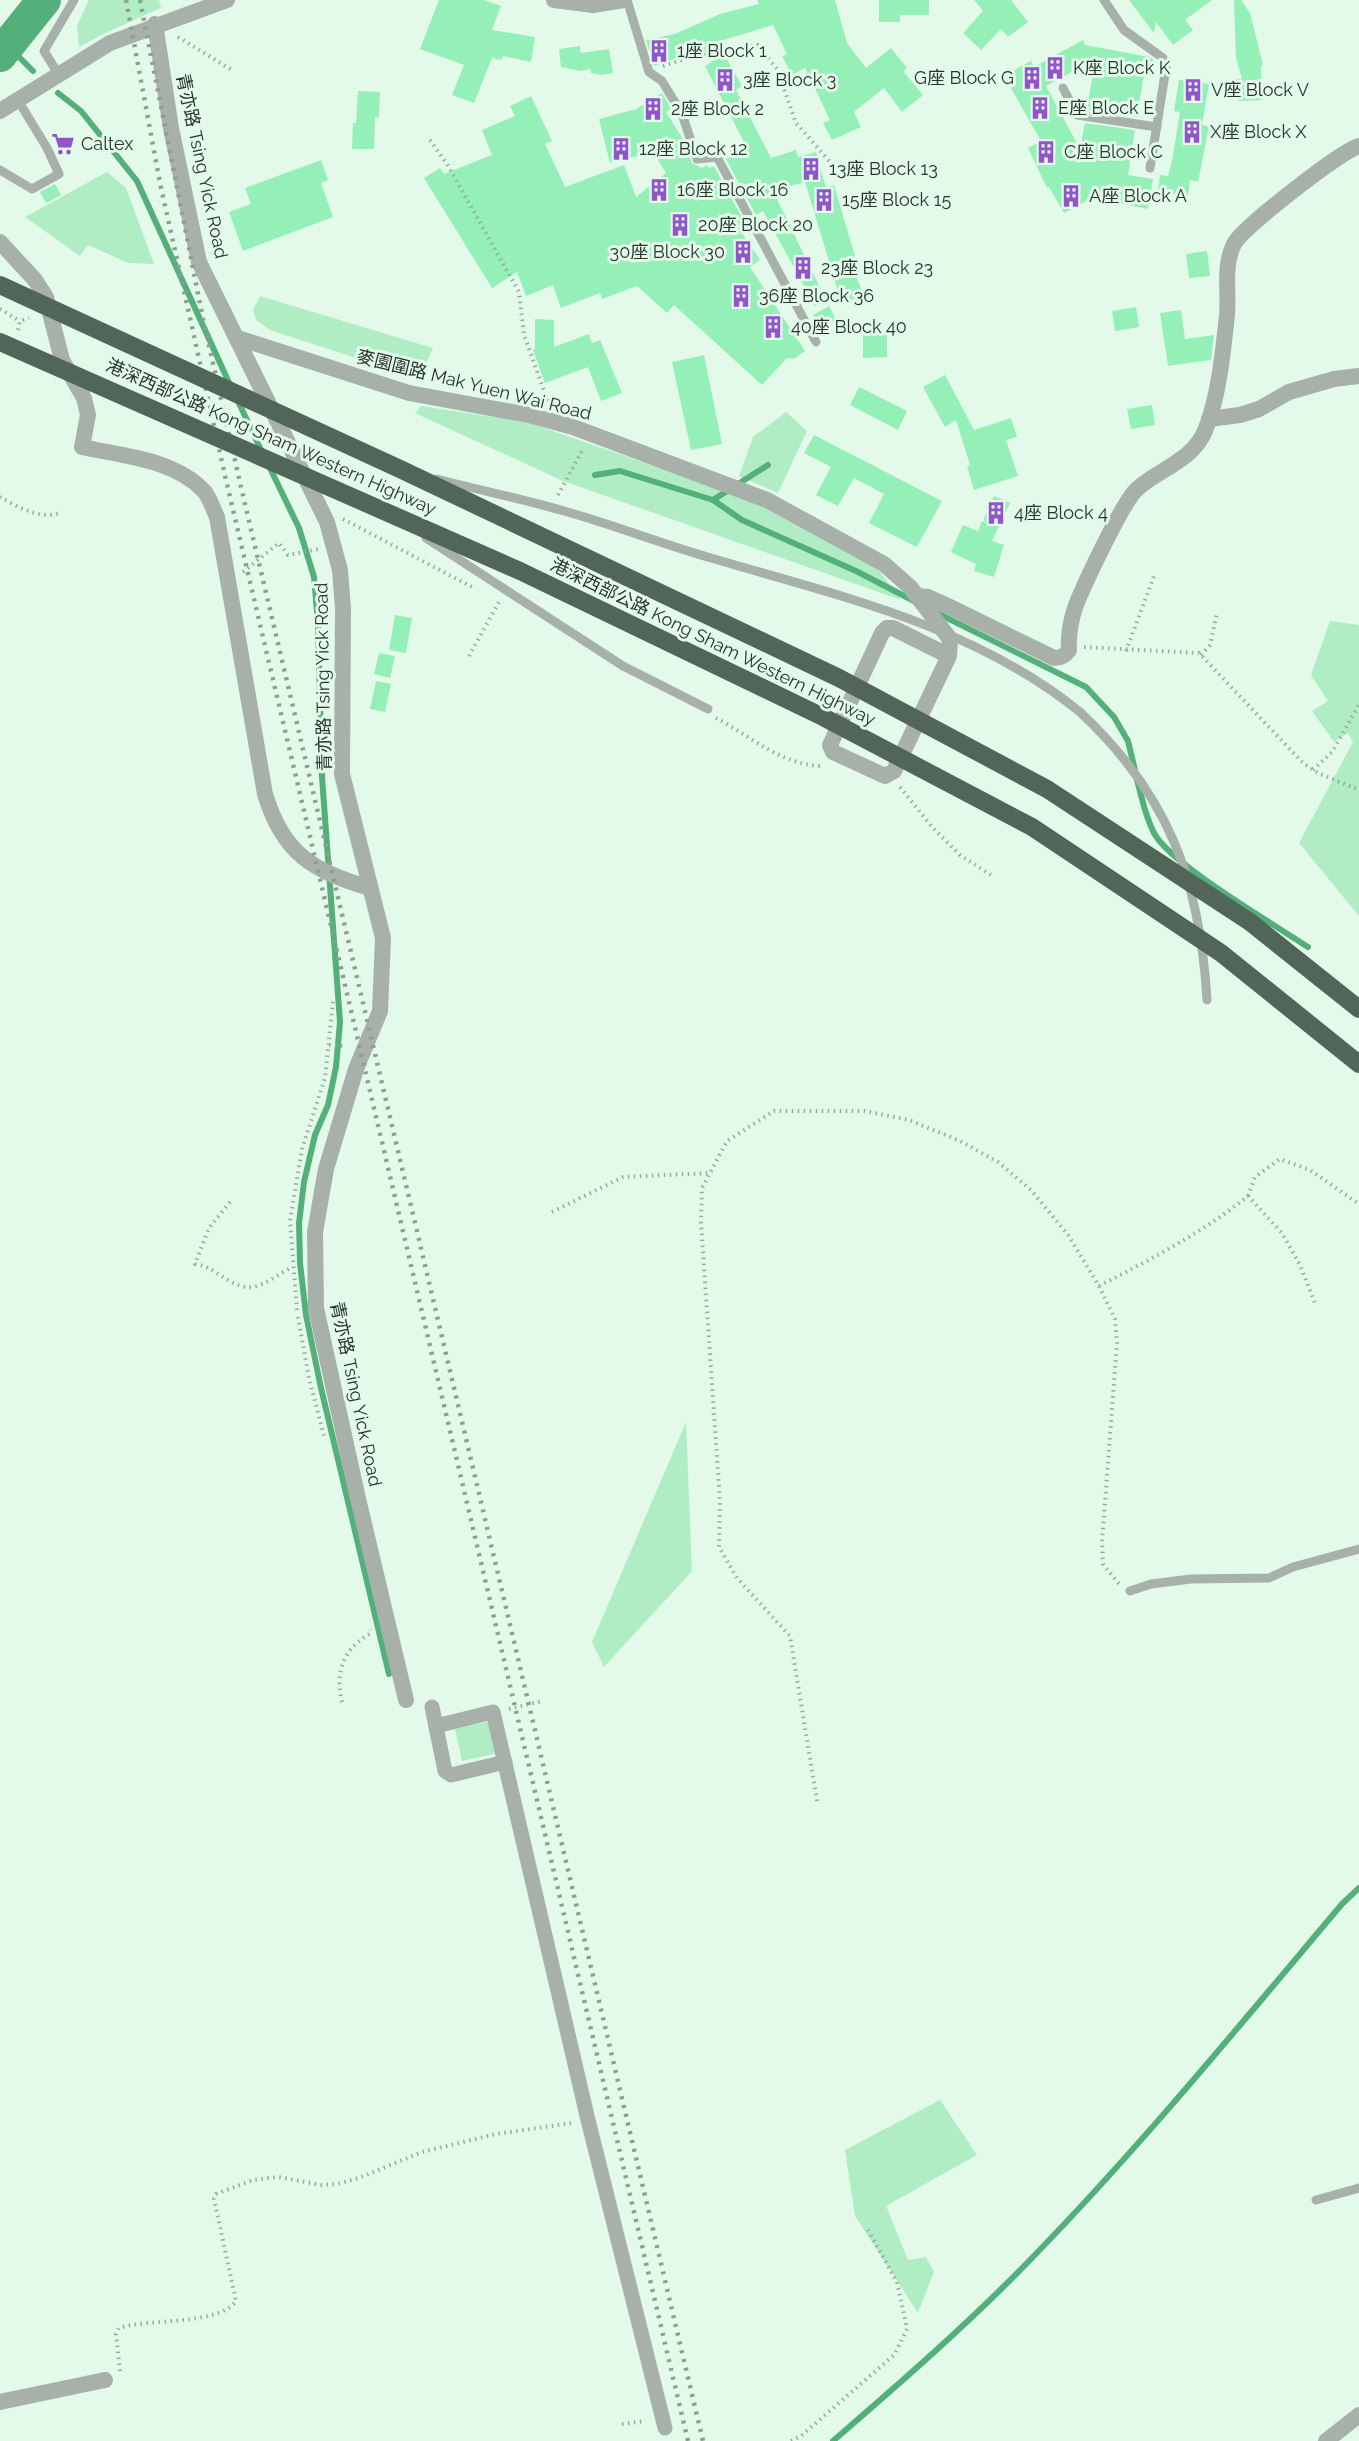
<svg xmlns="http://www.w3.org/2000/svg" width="1359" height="2441" font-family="Raleway,'Noto Sans SC',sans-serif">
<rect width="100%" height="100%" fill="#e3faea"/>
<g fill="#b0edc5">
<polygon points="89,0 159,0 161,8 103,34 79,47 77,26"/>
<polygon points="107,172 126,188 154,264 128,263 88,245 80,256 25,217"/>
<polygon points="260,296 433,348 421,375 368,362 270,330 256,320 253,310"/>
<polygon points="421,406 527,422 746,498 876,566 901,600 563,481 415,413"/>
<polygon points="786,412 807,431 778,493 739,476 753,437"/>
<polygon points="1330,621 1359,625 1359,916 1299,843 1353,742 1348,733 1334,742 1312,711 1328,701 1311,675"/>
<polygon points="686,1422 692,1571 604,1667 592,1642"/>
<polygon points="491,1721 498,1753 462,1761 455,1729"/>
<polygon points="940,2100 977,2155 886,2206 908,2260 926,2257 934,2272 918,2313 855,2216 845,2150"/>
</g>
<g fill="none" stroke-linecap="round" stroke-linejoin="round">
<g stroke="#54b07a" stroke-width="6">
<polyline points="9,47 33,71"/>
<polyline points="58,93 81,111 137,181 231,387"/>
<polyline points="237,399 262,452"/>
<polyline points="268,464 299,528 314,577 318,623 322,777 340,1022 336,1067 328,1105 315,1135 304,1182 299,1223 300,1263 306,1315 321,1388 389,1674"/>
<polyline points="595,475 620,471 713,500 768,465"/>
<polyline points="713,500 742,520 856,571 914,601"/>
<polyline points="937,613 1086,687 1114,717 1128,741 1135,770"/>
<path d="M1137,780C1142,798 1145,816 1154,833C1170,864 1275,925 1308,947"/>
<path d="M833,2441C900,2383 968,2324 1030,2260C1140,2147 1240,2025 1342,1904L1359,1888"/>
</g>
<polyline stroke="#54b07a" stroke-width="34" points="0,55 44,0"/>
</g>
<g fill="#94f0b6">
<polygon points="439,0 484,0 501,6 492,30 535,37 531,62 503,56 501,60 492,58 474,103 452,95 464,65 420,49"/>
<polygon points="757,0 835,0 847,43 866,68 891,48 907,68 903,71 923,95 902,112 884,88 854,112 861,127 832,140 823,123 830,120 805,68 792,75 782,56 787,54 773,25 717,42 723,52 699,57 696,51 654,66 646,40 675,34 720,14 759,4"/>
<polygon points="879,0 929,0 929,15 900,15 900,22 879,22"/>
<polygon points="974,0 1011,0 1028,22 1008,37 1001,29 981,50 963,33 983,11"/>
<polygon points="1129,0 1212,0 1185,20 1193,30 1173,45 1156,22 1154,33"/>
<polygon points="1234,0 1241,0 1250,13 1263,65 1261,66 1262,100 1238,101 1237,79 1242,79 1236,58"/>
<polygon points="1083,40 1085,45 1149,57 1154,60 1136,73 1144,74 1137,117 1087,110 1095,59 1046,86 1080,149 1085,123 1135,130 1128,175 1153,179 1148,209 1092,198 1064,213 1049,187 1047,188 1028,148 1041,141 1004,76 1031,61 1034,67"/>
<polygon points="580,46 581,53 609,49 613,73 600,75 591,73 591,69 580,71 561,67 559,49"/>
<polygon points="724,54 742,86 736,90 771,158 796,150 798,157 816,152 826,188 834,185 855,256 848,258 864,295 842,304 805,182 773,191 826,300 815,306 763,211 756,215 726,159 747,148 705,66"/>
<polygon points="1179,80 1209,84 1202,125 1209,126 1203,157 1198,182 1190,180 1188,196 1158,191 1160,175 1168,176 1172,161 1180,112 1174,111"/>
<polygon points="358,91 380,92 379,118 375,117 374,149 352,149 353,123 356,123"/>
<polygon points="662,93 671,109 666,112 683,139 692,163 702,168 706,165 710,168 714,166 745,223 738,227 760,260 750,267 805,351 794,359 787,358 762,385 674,305 667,313 637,286 602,299 600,293 561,308 553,285 526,296 517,272 492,288 424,178 440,168 444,174 492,155 482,130 515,116 510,106 531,96 552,141 545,144 565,187 624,165 636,197 666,173 653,152 610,163 599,119 636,109"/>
<polygon points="321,160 328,180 321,183 333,217 243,251 229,212 251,204 245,188"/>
<polygon points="55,184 61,195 46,203 40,192"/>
<polygon points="1207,251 1210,276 1189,278 1186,254"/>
<polygon points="829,306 836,320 819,328 813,315"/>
<polygon points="1136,307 1139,327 1115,331 1112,311"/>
<polygon points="1181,310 1185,339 1214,335 1211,360 1168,366 1160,313"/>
<polygon points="535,319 554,320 554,347 589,334 592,343 600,340 622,393 601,401 588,367 545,383 533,350 535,349"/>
<polygon points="863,335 887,335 887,357 863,358"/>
<polygon points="704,355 722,444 691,450 672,362"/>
<polygon points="945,375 974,430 1011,418 1017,437 1006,440 1018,476 974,490 967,466 970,465 956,420 945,427 923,387"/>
<polygon points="859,387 907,411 898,430 850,405"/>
<polygon points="1152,405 1155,425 1131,429 1127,409"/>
<polygon points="814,435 942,501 917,547 869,523 884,494 854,478 838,506 816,495 831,467 804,453"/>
<polygon points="994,496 1010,503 992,541 1004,545 994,577 974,571 976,564 951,552 963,525 978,531 982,521 985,523 984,518"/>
<polygon points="395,615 412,618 406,653 389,650"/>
<polygon points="379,653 395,656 390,678 374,674"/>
<polygon points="376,681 391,684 385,712 370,709"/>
</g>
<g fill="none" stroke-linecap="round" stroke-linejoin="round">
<g stroke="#98a99d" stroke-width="4" stroke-dasharray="1.5 4.5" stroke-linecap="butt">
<polyline points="178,37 232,70"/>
<polyline points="663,66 682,60 758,45 777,69 796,123 830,162"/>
<polyline points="430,140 447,164 519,292 524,335 548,402"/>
<polyline points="0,309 20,321"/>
<polyline points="18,330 20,321 29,318"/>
<polyline points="558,495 583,449"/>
<path d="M0,497C16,506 40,520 59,513"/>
<polyline points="343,519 474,588"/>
<polyline points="243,572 279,543 288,555 319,549"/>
<polyline points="1084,647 1199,653 1303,763 1318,773 1359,790"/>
<polyline points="1126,651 1154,576"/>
<polyline points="1201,655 1210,645 1217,613"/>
<polyline points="469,656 499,602"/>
<path d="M716,718C750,736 783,766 823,766"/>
<polyline points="1313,770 1332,752 1359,705"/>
<polyline points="900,787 932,827 960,855 994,877"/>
<polyline points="329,1045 346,1046"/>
<polyline points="1248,1196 1255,1177 1280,1159 1310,1170 1359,1204"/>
<path d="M230,1202L209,1228L195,1264C215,1266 232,1290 253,1287C265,1285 281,1273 292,1267"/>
<polyline points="552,1212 623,1177 709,1173"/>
<path d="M1099,1286C1151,1259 1202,1233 1248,1196L1282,1233L1300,1265L1315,1303"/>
<polyline points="297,1310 290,1221 302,1149 325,1078 333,1001"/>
<polyline points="298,1317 309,1378 324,1436"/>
<path d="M342,1702C335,1672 343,1649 371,1633L370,1630"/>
<polyline points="509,1709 542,1701"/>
<polyline points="817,1801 790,1636 737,1578 719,1547 720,1502 701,1222 702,1188 727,1141 774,1111 865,1111 909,1120 960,1141 998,1162 1031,1190 1068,1235 1099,1286 1115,1319 1117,1343 1102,1542 1103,1564 1119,1584"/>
<path d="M120,2371L116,2334L119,2328C149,2318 218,2326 236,2301L214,2199L216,2194L253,2180L278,2177L322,2185L337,2184L359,2178L422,2152L496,2134L572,2123"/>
<polyline points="622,2424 646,2421"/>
<polyline points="791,2441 801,2436 894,2355 907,2329 897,2282 867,2228"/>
</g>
<g stroke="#a7b1aa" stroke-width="9">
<polyline points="627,0 649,72 662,81 682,114 697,159 717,157 816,342"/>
<polyline points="1104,0 1124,30 1163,58 1166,68 1150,168"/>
<polyline points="59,75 44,51 74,0"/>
<polyline points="1063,88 1077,115 1157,127"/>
<polyline points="0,170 32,189 59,174 47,148 19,102"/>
<polyline points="623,666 708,709"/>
<path d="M1080,712C1169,795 1200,881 1207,1000"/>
<polyline points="1130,1591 1151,1584 1191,1579 1269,1578 1293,1567 1359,1549"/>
<polyline points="1316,2200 1359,2188"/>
</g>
<g stroke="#a7b1aa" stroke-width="15">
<polyline points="432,1707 445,1771 451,1775 505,1762"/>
<polyline points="436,1726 493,1712 588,2120 665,2428"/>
</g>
<g stroke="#a7b1aa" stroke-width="16">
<polyline points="554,0 593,5 624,0"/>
<polyline points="155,24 171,128 199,262 327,522 340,570 343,609 342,774 383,938 380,1011 356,1069 326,1169 315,1232 316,1308 359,1503 406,1700"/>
<polyline points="0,111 110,43 227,0"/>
<path d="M0,242L35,280L46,297L62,360L84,398L88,415L82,447C122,456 174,459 204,491C210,498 213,509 217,517L265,794C283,854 313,871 370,888"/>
<polyline points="238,338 409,393 529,415 573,427 767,500 884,564 910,587 950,639 949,656 894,771 885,776 833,752 830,745 882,633 887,628 893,628 949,656"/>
<polyline points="1209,419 1240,415 1259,409 1289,392 1334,379 1359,376"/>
<path d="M917,596L928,597L950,607L1054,658C1061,658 1065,656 1069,650C1068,636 1071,618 1076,605C1084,585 1123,501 1137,489C1159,469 1192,461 1205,431C1219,396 1223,352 1227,315C1229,291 1223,266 1234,244C1243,227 1340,152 1359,146"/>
<polyline points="0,2402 105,2380"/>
<polyline points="1326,2441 1359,2415"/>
</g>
<g stroke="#8e9e93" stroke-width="4.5" stroke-dasharray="3 6" stroke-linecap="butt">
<polyline points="126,0 160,183 226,480 688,2441"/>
<polyline points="140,0 203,319 241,487 703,2441"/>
</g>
<g stroke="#a7b1aa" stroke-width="9">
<path d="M437,479C479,490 522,499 564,511C614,525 662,544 711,558C840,596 974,626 1080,712"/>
<polyline points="426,538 623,666"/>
</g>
<g stroke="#526559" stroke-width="18">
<polyline points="0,285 400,469 839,678 1047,789 1250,922 1359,1009"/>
<polyline points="0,342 520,571 823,717 1032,827 1221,953 1359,1064"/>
</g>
</g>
<defs>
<g id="building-bare" transform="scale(1.8)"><path d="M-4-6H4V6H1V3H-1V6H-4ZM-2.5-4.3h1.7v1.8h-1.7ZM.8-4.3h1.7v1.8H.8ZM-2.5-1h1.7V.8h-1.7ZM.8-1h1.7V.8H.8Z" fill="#9154ca" stroke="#e3faea" stroke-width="2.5" paint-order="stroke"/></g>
<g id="supermarket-bare" transform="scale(1.8)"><path d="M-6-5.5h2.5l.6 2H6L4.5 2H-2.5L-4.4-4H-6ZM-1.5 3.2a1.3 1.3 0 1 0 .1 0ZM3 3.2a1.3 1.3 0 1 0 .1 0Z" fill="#9154ca" stroke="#e3faea" stroke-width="2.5" paint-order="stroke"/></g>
</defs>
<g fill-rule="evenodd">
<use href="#building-bare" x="659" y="51"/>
<use href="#building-bare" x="1055" y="68"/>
<use href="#building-bare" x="1032" y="78"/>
<use href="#building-bare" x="725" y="80"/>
<use href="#building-bare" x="1193" y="90"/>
<use href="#building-bare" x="1040" y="108"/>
<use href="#building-bare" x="653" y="109"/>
<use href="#building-bare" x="1192" y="132"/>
<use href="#supermarket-bare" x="63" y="144"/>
<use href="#building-bare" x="621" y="149"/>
<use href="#building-bare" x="1046" y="152"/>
<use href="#building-bare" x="811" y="169"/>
<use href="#building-bare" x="659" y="190"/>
<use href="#building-bare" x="1071" y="196"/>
<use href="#building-bare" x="824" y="200"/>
<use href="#building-bare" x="680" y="225"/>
<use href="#building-bare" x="743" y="252"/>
<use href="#building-bare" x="803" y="268"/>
<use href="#building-bare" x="741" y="296"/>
<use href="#building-bare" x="773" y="327"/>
<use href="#building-bare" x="996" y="513"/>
</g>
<g text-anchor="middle" stroke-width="6" stroke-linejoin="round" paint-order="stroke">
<g font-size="18" fill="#2b332d" stroke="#e3faea" text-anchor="start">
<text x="677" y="57">1座 Block 1</text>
<text x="1073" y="74">K座 Block K</text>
<text x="1014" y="84" text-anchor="end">G座 Block G</text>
<text x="743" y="86">3座 Block 3</text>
<text x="1211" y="96">V座 Block V</text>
<text x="1058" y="114">E座 Block E</text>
<text x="671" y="115">2座 Block 2</text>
<text x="1210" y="138">X座 Block X</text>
<text x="81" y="150">Caltex</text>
<text x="639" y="155">12座 Block 12</text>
<text x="1064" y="158">C座 Block C</text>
<text x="829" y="175">13座 Block 13</text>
<text x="677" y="196">16座 Block 16</text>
<text x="1089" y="202">A座 Block A</text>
<text x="842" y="206">15座 Block 15</text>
<text x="698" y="231">20座 Block 20</text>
<text x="725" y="258" text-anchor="end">30座 Block 30</text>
<text x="821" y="274">23座 Block 23</text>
<text x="759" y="302">36座 Block 36</text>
<text x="791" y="333">40座 Block 40</text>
<text x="1014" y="519">4座 Block 4</text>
</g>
<g font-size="18" fill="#2b332d" stroke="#e3faea">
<text transform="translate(202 166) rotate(78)" y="6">青亦路 Tsing Yick Road</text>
<text transform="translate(474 385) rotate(14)" y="6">麥園圍路 Mak Yuen Wai Road</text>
<text transform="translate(271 437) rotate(24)" y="6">港深西部公路 Kong Sham Western Highway</text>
<text transform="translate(713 642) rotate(26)" y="6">港深西部公路 Kong Sham Western Highway</text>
<text transform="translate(323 677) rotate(-91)" y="6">青亦路 Tsing Yick Road</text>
<text transform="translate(356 1394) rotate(78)" y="6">青亦路 Tsing Yick Road</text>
</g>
</g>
</svg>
